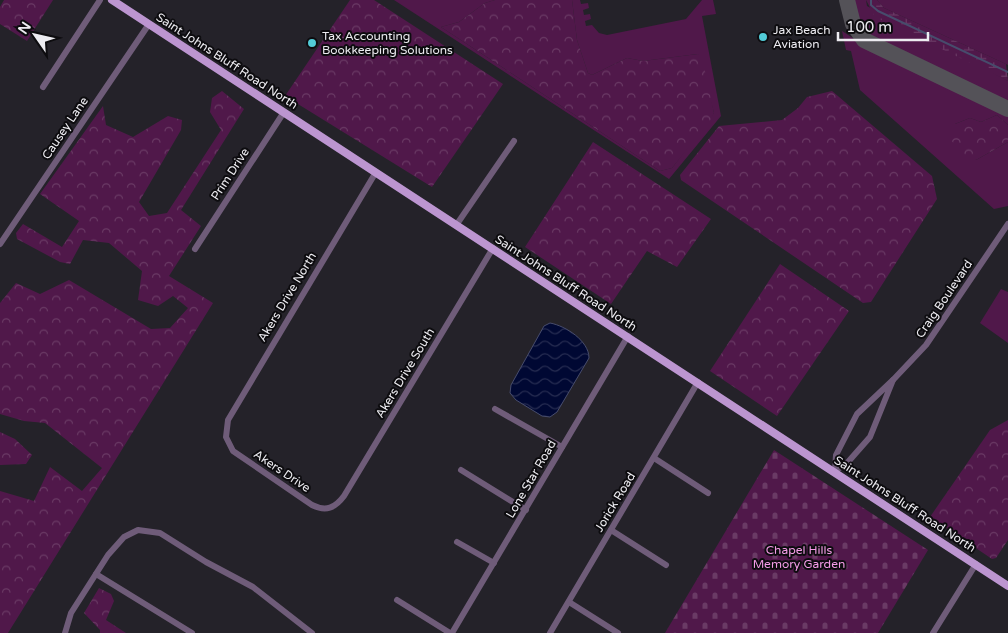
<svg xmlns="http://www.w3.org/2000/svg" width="1008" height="633" font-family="'Varela Round',sans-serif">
<defs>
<pattern id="forest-crowns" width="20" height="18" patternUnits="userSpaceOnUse" patternTransform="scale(1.25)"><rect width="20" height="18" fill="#50184a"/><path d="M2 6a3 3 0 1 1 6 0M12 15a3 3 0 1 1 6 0" fill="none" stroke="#6a3a65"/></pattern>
<pattern id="wetland-marsh" width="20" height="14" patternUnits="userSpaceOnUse" patternTransform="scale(1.25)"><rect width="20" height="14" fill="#50184a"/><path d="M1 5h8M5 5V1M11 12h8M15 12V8" fill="none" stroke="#6a3a65"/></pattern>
<pattern id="cemetery-stones" width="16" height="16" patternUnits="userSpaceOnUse" patternTransform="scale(1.25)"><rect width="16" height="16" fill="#50184a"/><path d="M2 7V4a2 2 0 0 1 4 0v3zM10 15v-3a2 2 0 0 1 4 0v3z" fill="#6a3a65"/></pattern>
<pattern id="water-waves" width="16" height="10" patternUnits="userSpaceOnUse" patternTransform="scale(1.25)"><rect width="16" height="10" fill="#000833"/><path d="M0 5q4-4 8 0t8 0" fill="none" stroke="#262c51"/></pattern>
</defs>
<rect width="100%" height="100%" fill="#242229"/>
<g fill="#50184a">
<polygon points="394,0 495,0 485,3 459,22 441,27 660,171 672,168 714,113 698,54 643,61 627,58 592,75 588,73 577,40 572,0 580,0 581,4 588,3 589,8 583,10 584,15 590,14 591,19 585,21 586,26 592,25 599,33 607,35 686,19 702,0 713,0 716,14 702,16 721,116 669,179"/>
<polygon points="842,0 866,0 867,6 1008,81 1008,103 858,32 847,21"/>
<polygon points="877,0 1008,0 1008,65 884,8"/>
<polygon points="842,31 868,48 1008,113 1008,125 997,115 981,122 970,118 955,124 976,160 1008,142 1008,206 994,209 860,90 851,51 846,50"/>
<polygon points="1001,289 1008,292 1008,343 980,323"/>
</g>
<g fill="url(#forest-crowns)">
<polygon points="4,0 53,0 27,41 0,24 0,7"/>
<polygon points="350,0 374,0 503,84 432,187 285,96"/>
<polygon points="495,0 572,0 577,40 588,73 592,75 627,58 643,61 698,54 702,57 714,113 710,121 672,168 660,171 441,27 459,22 485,3"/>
<polygon points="222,91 244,109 181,210 201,226 169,276 213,303 8,633 0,633 0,491 34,501 50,467 82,491 102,468 45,423 24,421 0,414 0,303 16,283 40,294 69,280 151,329 170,328 188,308 173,296 158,306 138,300 142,271 109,243 83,240 70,264 60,262 17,239 16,233 23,224 62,247 79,221 40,194 103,106 106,125 133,137 168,116 182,120 181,130 139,202 149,216 167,213 221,130 210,112 212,98"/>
<polygon points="832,91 932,176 937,199 871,302 863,303 681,180 680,175 719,126 782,120 798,108 807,97"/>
<polygon points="997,115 1008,125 1008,142 976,160 959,152 950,138 955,124 970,118 981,122"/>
<polygon points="593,142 711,219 677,267 647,251 611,304 525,247"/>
<polygon points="780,264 849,311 777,416 710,371"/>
<polygon points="1008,420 1008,540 996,558 992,559 930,517 990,430"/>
<polygon points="0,432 15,439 32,455 26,464 0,465"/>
<polygon points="99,588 111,594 114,601 106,620 126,633 100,633 100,630 84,613"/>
</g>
<polygon fill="url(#wetland-marsh)" points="866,0 877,0 884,8 1006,64 1008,81 875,17"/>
<polygon fill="url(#cemetery-stones)" points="774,450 928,550 878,633 665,633"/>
<path fill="url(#water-waves)" stroke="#474c6c" d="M550,323C566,326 589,341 589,358L557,412L550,417L542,416L516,400L510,393L511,385L544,326Z"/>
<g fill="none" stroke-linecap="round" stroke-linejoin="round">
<polyline stroke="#474c6c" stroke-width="2" points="871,0 871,5 878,11 1008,72"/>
<polyline stroke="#545258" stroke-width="16" points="847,0 853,24 864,40 1008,109"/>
<g stroke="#6f5c79" stroke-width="6">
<polyline points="43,87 100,0"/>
<path d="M376,172L228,420L226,437L233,451L312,505C326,512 335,508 344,496L493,248"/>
<polyline points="457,224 514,141"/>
<polyline points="0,244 149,24"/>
<polyline points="195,249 284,112"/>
<polygon points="893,380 870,437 848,462 835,471 836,455 857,414"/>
<polyline points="893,380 926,345 1008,224"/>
<polyline points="495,409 562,447"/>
<polyline points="654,458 708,493"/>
<polyline points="461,470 526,510"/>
<polyline points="611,530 666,565"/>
<polyline points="457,542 494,563"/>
<polyline points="96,574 192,633"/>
<polyline points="397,600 450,633"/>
<polyline points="569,602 618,633"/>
<polyline points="65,633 71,613 108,555 124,537 138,530 160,533 206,562 253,587 312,633"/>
<polyline points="452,633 628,336"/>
<polyline points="550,633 698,382"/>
<polyline points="933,633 976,564"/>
</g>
<polyline stroke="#bc95d0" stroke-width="8" points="112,0 1008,586"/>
</g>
<g fill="#52cbd7" stroke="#0d0c0f" stroke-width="2">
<circle cx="763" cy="37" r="5"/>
<circle cx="312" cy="43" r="5"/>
</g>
<g text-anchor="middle" stroke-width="4" stroke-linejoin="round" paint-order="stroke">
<g font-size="12" fill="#edecf1" stroke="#0d0c0f" text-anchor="start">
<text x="773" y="34">Jax Beach<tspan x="773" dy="14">Aviation</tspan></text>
<text x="322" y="40">Tax Accounting<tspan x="322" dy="14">Bookkeeping Solutions</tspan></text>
</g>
<g font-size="12" fill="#edecf1" stroke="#0d0c0f">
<text transform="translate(227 61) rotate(33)" y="4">Saint Johns Bluff Road North</text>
<text transform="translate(65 128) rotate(-56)" y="4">Causey Lane</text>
<text transform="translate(230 174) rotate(-57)" y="4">Prim Drive</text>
<text transform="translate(566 283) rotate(33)" y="4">Saint Johns Bluff Road North</text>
<text transform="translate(287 297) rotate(-59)" y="4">Akers Drive North</text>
<text transform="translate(944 299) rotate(-56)" y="4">Craig Boulevard</text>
<text transform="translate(405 373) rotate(-59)" y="4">Akers Drive South</text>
<text transform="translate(282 471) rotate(34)" y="4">Akers Drive</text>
<text transform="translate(531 479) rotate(-60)" y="4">Lone Star Road</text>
<text transform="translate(615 502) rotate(-59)" y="4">Jorick Road</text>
<text transform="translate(905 504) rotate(33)" y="4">Saint Johns Bluff Road North</text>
</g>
<g font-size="12" fill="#f59ce8" stroke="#0d0c0f">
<text x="799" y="554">Chapel Hills<tspan x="799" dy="14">Memory Garden</tspan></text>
</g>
</g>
<g transform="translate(35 35) rotate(304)" stroke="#0d0c0f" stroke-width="4" paint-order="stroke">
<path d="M0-4L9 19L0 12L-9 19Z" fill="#edecf1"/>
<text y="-8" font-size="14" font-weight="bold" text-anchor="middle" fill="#edecf1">N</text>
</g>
<path d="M838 32v8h90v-8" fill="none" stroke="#edecf1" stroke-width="2.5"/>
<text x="846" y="32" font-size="15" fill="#edecf1" stroke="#0d0c0f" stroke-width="4" paint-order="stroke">100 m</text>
</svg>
